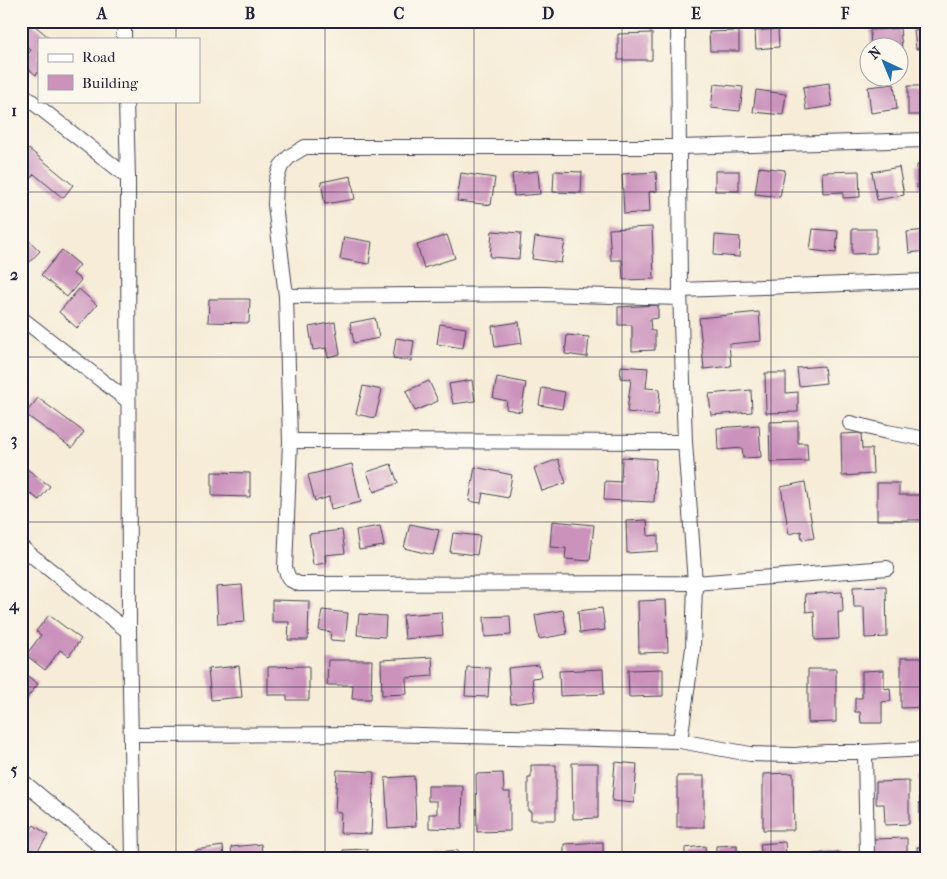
<svg xmlns="http://www.w3.org/2000/svg" width="947" height="879" font-family="'IM FELL French Canon',serif">
<rect width="100%" height="100%" fill="#fbf7ec"/>
<filter id="ink" filterUnits="userSpaceOnUse"><feTurbulence type="fractalNoise" baseFrequency=".02" numOctaves="2"/><feDisplacementMap in="SourceGraphic" scale="10" xChannelSelector="R" yChannelSelector="G"/><feConvolveMatrix kernelMatrix="1 2 1 2 8 2 1 2 1" color-interpolation-filters="sRGB"/></filter>
<filter id="wash" filterUnits="userSpaceOnUse"><feTurbulence type="fractalNoise" baseFrequency=".0096" numOctaves="4" result="noise"/><feDisplacementMap in="SourceGraphic" scale="20" xChannelSelector="R" yChannelSelector="G"/><feGaussianBlur stdDeviation="1.12" result="paint"/><feColorMatrix in="noise" values="0 0 0 0 0 0 0 0 0 0 0 0 0 0 0 0 0 1.4 0 .05"/><feComposite in="paint" operator="in"/></filter>
<g filter="url(#wash)">
<rect width="100%" height="100%" fill="#f6ecd7"/>
<g id="blocks">
<g fill="#cb92bc">
<polygon points="21,21 29,21 51,39 39,39 39,71 36,75 21,63 31,50 21,43"/>
<polygon points="900,28 902,50 900,50 900,48 871,48 870,30"/>
<polygon points="778,29 779,47 756,49 755,31"/>
<polygon points="926,29 926,48 916,49 914,30"/>
<polygon points="739,31 739,51 710,51 709,32"/>
<polygon points="652,33 652,60 618,60 618,34"/>
<polygon points="829,83 832,106 806,110 803,87"/>
<polygon points="714,84 743,87 740,111 711,108"/>
<polygon points="894,84 897,109 871,113 868,87"/>
<polygon points="908,86 926,86 926,107 921,107 922,115 908,115"/>
<polygon points="756,90 786,94 783,115 753,112"/>
<polygon points="29,149 73,185 63,198 34,174 29,180 21,174 21,158"/>
<polygon points="926,164 926,188 917,188 917,165"/>
<polygon points="759,167 785,170 780,197 755,194"/>
<polygon points="899,167 904,195 877,200 872,172"/>
<polygon points="538,171 540,194 514,196 512,174"/>
<polygon points="554,171 582,172 581,193 553,192"/>
<rect x="715" y="171" width="24" height="20"/>
<polygon points="859,171 860,197 843,198 843,192 823,193 822,172"/>
<polygon points="656,172 657,191 649,192 650,212 624,214 622,174"/>
<polygon points="461,173 495,178 491,205 457,201"/>
<polygon points="351,176 355,199 325,204 321,182"/>
<polygon points="652,227 654,279 623,280 622,260 611,260 609,229"/>
<polygon points="813,229 838,231 836,253 810,250"/>
<polygon points="852,229 876,229 876,253 852,254"/>
<polygon points="926,230 926,251 909,253 907,232"/>
<polygon points="492,231 521,233 519,259 490,257"/>
<polygon points="21,233 40,251 27,265 21,259"/>
<polygon points="447,235 455,258 424,268 417,245"/>
<polygon points="715,235 740,237 739,257 714,255"/>
<polygon points="344,237 372,242 369,264 340,259"/>
<polygon points="535,237 565,241 561,263 532,259"/>
<polygon points="62,250 80,265 73,274 81,280 67,297 41,275"/>
<polygon points="79,289 97,305 77,328 59,312"/>
<polygon points="209,299 250,299 249,323 208,322"/>
<polygon points="658,305 658,318 650,319 651,331 655,331 655,350 632,351 632,325 618,325 618,307"/>
<polygon points="759,312 761,341 729,344 731,366 704,369 699,318"/>
<polygon points="375,318 379,338 354,343 350,323"/>
<polygon points="335,322 340,354 328,357 326,348 313,350 309,327"/>
<polygon points="519,322 522,343 495,347 492,326"/>
<polygon points="440,324 466,328 463,348 437,344"/>
<polygon points="567,335 589,337 587,357 565,354"/>
<polygon points="396,338 414,341 411,361 393,358"/>
<polygon points="621,366 648,368 646,388 660,389 658,415 627,412 631,379 620,378"/>
<polygon points="824,366 826,383 799,386 797,368"/>
<polygon points="765,373 786,373 786,393 798,392 798,412 766,413"/>
<polygon points="497,377 526,383 521,412 506,409 507,401 493,398"/>
<polygon points="472,380 475,401 453,404 449,384"/>
<polygon points="429,381 438,401 415,411 406,391"/>
<polygon points="363,386 382,390 375,418 356,414"/>
<polygon points="542,388 565,392 562,409 539,405"/>
<polygon points="751,390 752,412 711,415 709,394"/>
<polygon points="38,398 84,432 72,448 25,414"/>
<polygon points="798,421 798,443 807,443 808,461 770,462 769,422"/>
<polygon points="759,425 761,457 743,458 742,448 718,450 717,428"/>
<polygon points="861,433 862,449 872,449 873,474 842,476 841,434"/>
<polygon points="622,457 656,459 654,502 604,500 605,481 621,482"/>
<polygon points="558,459 566,483 542,491 534,468"/>
<polygon points="352,464 361,502 331,509 329,497 315,501 308,475"/>
<polygon points="391,464 398,483 374,492 367,472"/>
<polygon points="23,466 50,486 39,500 21,487 21,468"/>
<polygon points="475,467 512,475 508,498 483,493 481,503 469,501"/>
<polygon points="212,472 250,473 250,497 212,496"/>
<polygon points="805,482 814,538 802,540 801,531 789,534 781,487"/>
<polygon points="877,483 899,483 899,495 925,495 925,520 877,520"/>
<polygon points="647,520 648,536 658,535 658,551 627,553 626,521"/>
<polygon points="552,521 594,525 590,561 565,559 566,548 550,547"/>
<polygon points="410,524 439,530 433,555 404,548"/>
<polygon points="380,526 384,546 359,550 356,530"/>
<polygon points="342,530 345,553 325,555 326,563 313,565 309,534"/>
<polygon points="453,533 480,536 477,555 450,552"/>
<polygon points="242,585 245,622 218,624 216,587"/>
<polygon points="886,586 887,637 865,638 864,607 854,607 853,587"/>
<polygon points="842,592 843,612 838,612 839,639 815,640 814,611 806,612 805,594"/>
<polygon points="272,600 309,601 308,640 288,640 289,622 272,622"/>
<polygon points="666,600 668,652 639,653 638,601"/>
<polygon points="602,608 605,630 580,633 578,611"/>
<polygon points="322,610 348,613 345,641 330,640 331,632 319,630"/>
<polygon points="563,610 567,634 539,639 535,615"/>
<polygon points="441,612 443,635 405,639 403,615"/>
<polygon points="359,614 386,616 385,637 357,635"/>
<polygon points="49,615 81,639 69,656 60,650 45,670 26,655 41,635 36,631"/>
<polygon points="510,616 511,635 485,637 484,617"/>
<polygon points="432,657 433,676 406,678 407,694 382,695 381,660"/>
<polygon points="901,658 926,658 926,707 901,708"/>
<polygon points="328,660 372,660 371,699 352,699 353,685 327,685"/>
<polygon points="539,665 541,677 532,678 535,701 511,704 508,668"/>
<polygon points="239,666 242,697 211,700 208,669"/>
<polygon points="309,666 309,700 287,700 287,695 268,695 268,667"/>
<polygon points="467,667 490,668 488,697 465,696"/>
<polygon points="603,669 604,694 560,696 559,671"/>
<polygon points="663,669 663,696 629,697 628,670"/>
<polygon points="808,669 836,669 836,722 808,723"/>
<polygon points="884,670 884,689 890,688 891,701 882,702 882,723 861,723 860,712 855,712 855,698 862,698 862,671"/>
<polygon points="21,671 38,684 21,705"/>
<polygon points="615,762 637,764 634,803 612,801"/>
<polygon points="572,763 598,763 598,818 573,819"/>
<polygon points="531,765 556,765 556,820 531,820 531,811 528,811 528,778 531,778"/>
<polygon points="337,770 374,772 371,834 340,833 341,812 335,812"/>
<polygon points="503,773 504,792 510,792 510,831 477,832 476,774"/>
<polygon points="793,773 794,830 763,830 763,774"/>
<polygon points="919,775 926,775 926,826 920,827"/>
<polygon points="414,776 416,826 388,828 385,778"/>
<rect x="677" y="776" width="27" height="51"/>
<polygon points="909,781 909,824 885,825 884,804 876,804 876,782"/>
<polygon points="428,786 463,786 462,829 429,828 429,814 437,814 437,801 428,801"/>
<polygon points="34,825 48,835 33,858 28,858 21,853 21,827 29,832"/>
<polygon points="907,838 907,858 872,856 872,839"/>
<polygon points="603,842 603,858 564,858 564,844"/>
<polygon points="785,842 786,855 793,855 793,858 762,858 760,844"/>
<polygon points="261,844 262,858 232,858 231,847"/>
<polygon points="737,845 737,858 716,858 716,846"/>
<polygon points="223,846 224,858 196,858 195,850"/>
<polygon points="705,846 706,858 685,858 685,848"/>
<rect x="917" y="847" width="9" height="11"/>
<polygon points="367,849 368,858 343,858 343,850"/>
<polygon points="458,850 459,858 434,858 433,853"/>
<polygon points="292,852 320,853 320,858 292,858"/>
<polygon points="839,852 840,858 813,858 812,854"/>
<polygon points="548,855 548,858 528,858 528,856"/>
</g>
</g>
</g>
<g filter="url(#ink)">
<use href="#blocks" fill-opacity="0" stroke="#424052" stroke-width="1"/>
<g fill="none" stroke-linecap="round" stroke-linejoin="round">
<g stroke="#424052" stroke-width="16">
<g id="street">
<polyline points="124,21 124,39"/>
<polyline points="21,93 128,177"/>
<polyline points="126,101 128,177 129,632 133,858"/>
<polyline points="680,290 926,281"/>
<polyline points="286,296 542,294 680,298"/>
<polyline points="21,318 128,401"/>
<polyline points="850,423 887,432 926,439"/>
<polyline points="290,441 685,442"/>
<polyline points="21,547 129,632"/>
<polyline points="887,568 695,583 299,584 289,579 285,568 290,441 286,296 275,205 276,181 281,166 290,156 305,147 679,147 926,140"/>
<polyline points="131,735 380,734 680,741 693,648 695,583 685,442 680,290 678,21"/>
<polyline points="680,741 750,754 796,755 826,752 865,752 867,858"/>
<polyline points="865,752 926,749"/>
<polyline points="21,780 115,858"/>
</g>
</g>
<use href="#street" stroke="#fff" stroke-width="14"/>
</g>
</g>
<path fill="none" stroke="#22223b" stroke-width="1" stroke-opacity="0.55" d="M176,21V39M325,21V858M474,21V858M622,21V858M771,21V858M176,101V858M21,192H926M21,357H926M21,522H926M21,687H926"/>
<rect width="947" height="879" fill="none" stroke="#fbf7ec" stroke-width="55"/>
<rect x="38" y="38" width="162" height="65" fill="#fbf7ec" stroke="#a4a2a5"/>
<rect x="48" y="54" width="25" height="8" fill="#ffffff" stroke="#a4a2a5"/>
<text x="82" y="62" font-size="15" fill="#22223b">Road</text>
<rect x="48" y="75" width="25" height="15" fill="#cb92bc" stroke="#a4a2a5"/>
<text x="82" y="88" font-size="15" fill="#22223b">Building</text>
<g transform="translate(884 62) rotate(316)"><circle r="24" fill="#fbf7ec" stroke="#a4a2a5"/>
<path d="M0-4L9 19L0 12L-9 19Z" fill="#1f6fb2"/>
<text y="-8" font-size="14" font-weight="bold" text-anchor="middle" fill="#22223b">N</text>
</g>
<rect x="28" y="28" width="892" height="824" fill="none" stroke="#22223b" stroke-width="2"/>
<g font-size="16" text-anchor="middle" font-weight="bold" fill="#22223b">
<text x="102" y="19">A</text>
<text x="250" y="19">B</text>
<text x="399" y="19">C</text>
<text x="548" y="19">D</text>
<text x="696" y="19">E</text>
<text x="845" y="19">F</text>
<text x="14" y="116">1</text>
<text x="14" y="280">2</text>
<text x="14" y="445">3</text>
<text x="14" y="610">4</text>
<text x="14" y="775">5</text>
</g>
</svg>
